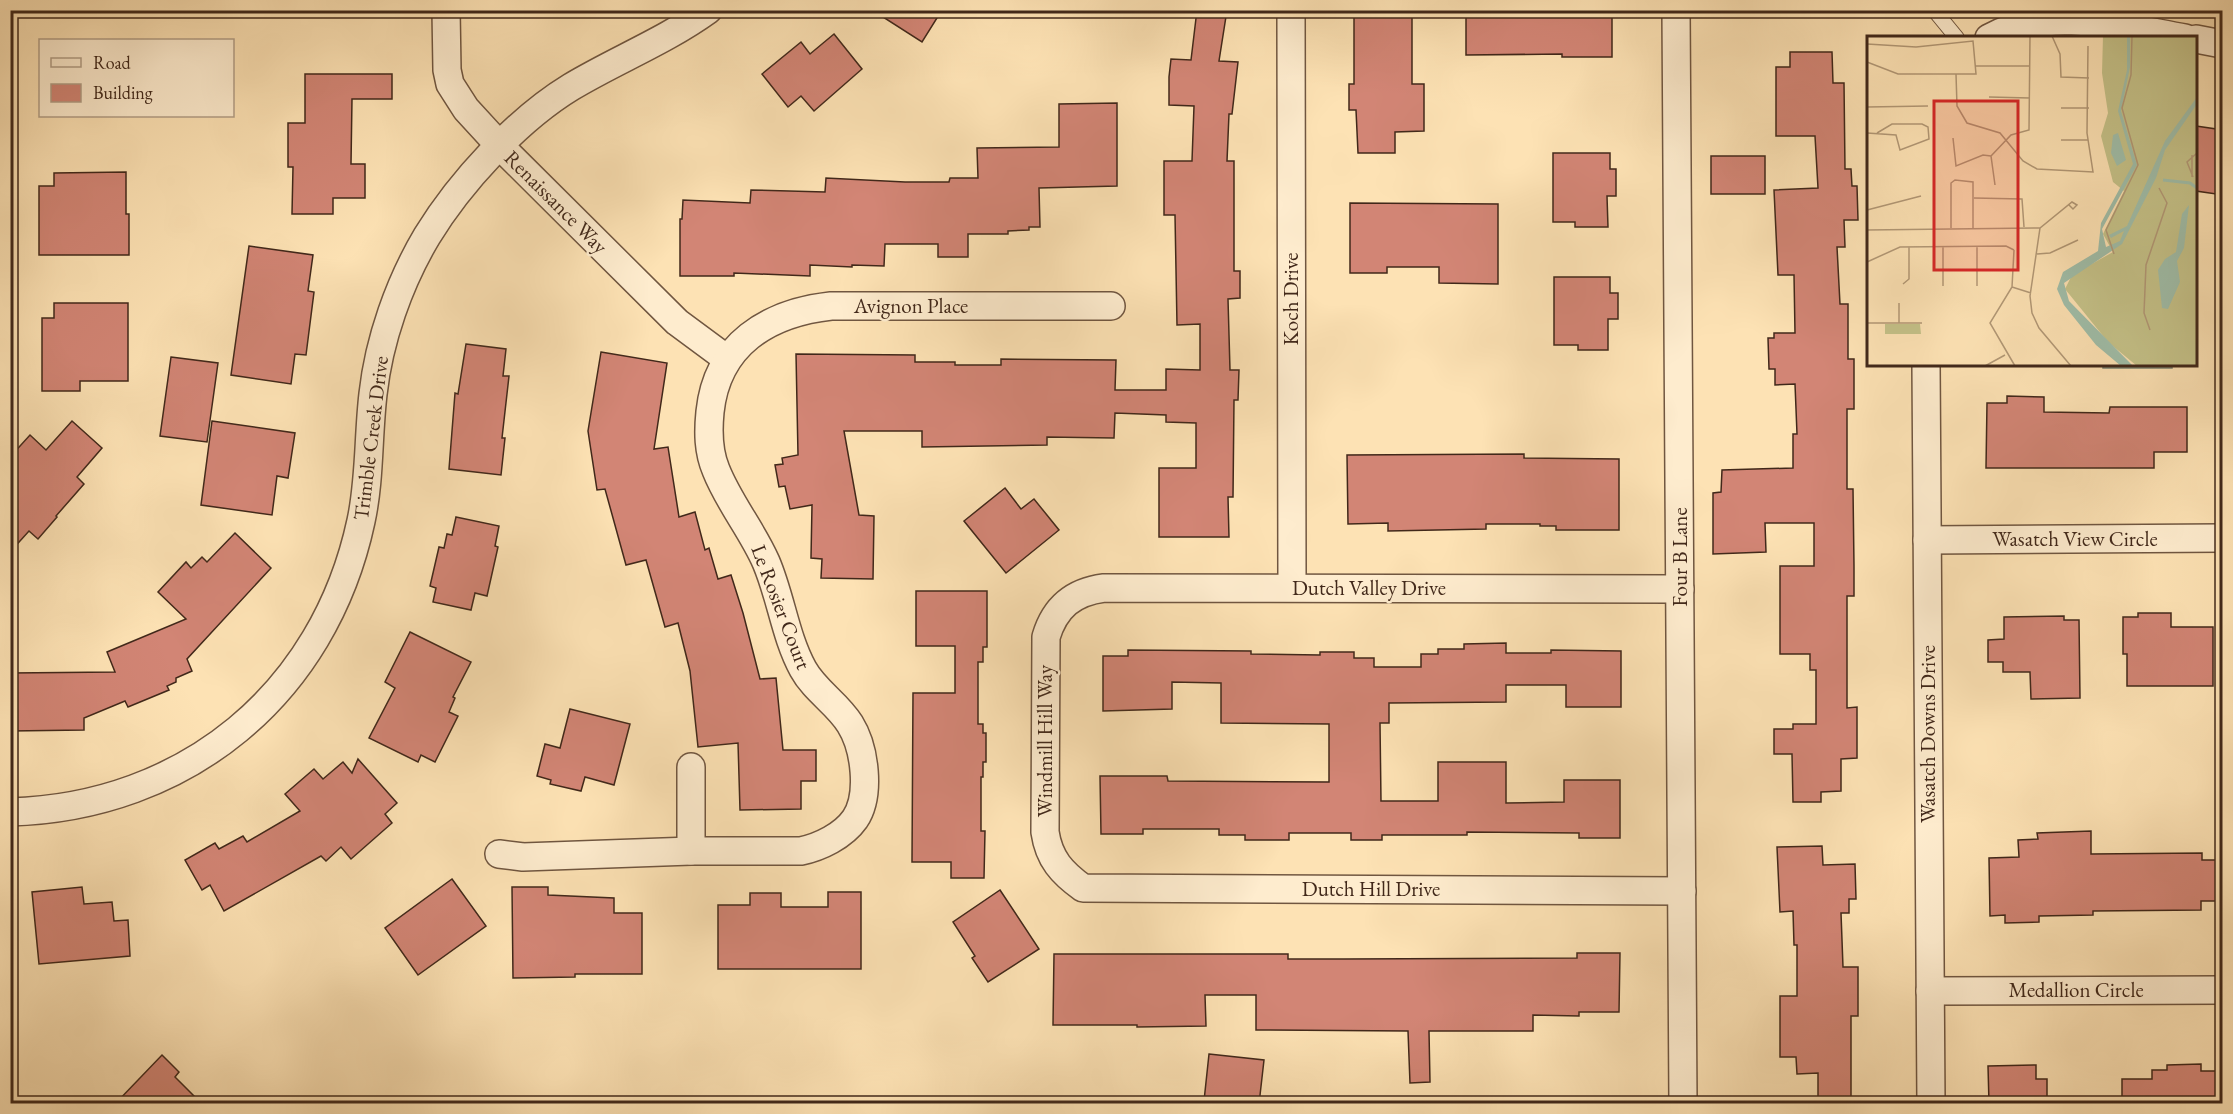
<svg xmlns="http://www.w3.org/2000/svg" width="2233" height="1114" font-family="'EB Garamond',serif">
<rect width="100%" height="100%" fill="#fde2b4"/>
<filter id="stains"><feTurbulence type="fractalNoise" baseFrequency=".00333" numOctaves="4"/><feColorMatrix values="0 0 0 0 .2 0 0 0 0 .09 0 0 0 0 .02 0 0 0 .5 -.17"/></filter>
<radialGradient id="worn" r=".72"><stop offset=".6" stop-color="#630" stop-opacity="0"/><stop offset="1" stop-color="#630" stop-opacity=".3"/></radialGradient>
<polygon fill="#a0bea9" stroke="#7a8270" stroke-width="1.5" points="2172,365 2172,368 2103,368 2103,365"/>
<g fill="#d28575" stroke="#41281a" stroke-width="1.5">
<polygon points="872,10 942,10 922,42"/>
<polygon points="1197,10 1227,10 1219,61 1238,62 1232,114 1229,114 1227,161 1234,161 1234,271 1240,271 1240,298 1228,299 1230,370 1239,370 1238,400 1234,400 1233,497 1228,497 1229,537 1159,537 1159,468 1196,468 1196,423 1166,422 1166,415 1115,413 1114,438 1047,437 1047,445 922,447 922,431 844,431 859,515 874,516 873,579 821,578 822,559 811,558 812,505 790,509 785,486 779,487 775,465 783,464 782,458 798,455 796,354 915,355 915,362 955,362 955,365 1001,365 1001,359 1116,360 1115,390 1166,390 1166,369 1200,370 1200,324 1177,325 1175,215 1164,215 1164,161 1192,161 1194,106 1169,105 1169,77 1171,59 1191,60"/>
<polygon points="1354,10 1412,10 1412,84 1424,84 1424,131 1395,132 1395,153 1358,153 1356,110 1349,110 1349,84 1354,84"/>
<polygon points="1466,10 1612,10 1612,57 1562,57 1562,54 1466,55"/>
<polygon points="834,34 862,69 814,111 801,96 788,107 762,74 801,42 810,54"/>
<polygon points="1790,52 1832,52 1833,83 1844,83 1845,169 1851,169 1852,186 1857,186 1858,220 1844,220 1845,247 1837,247 1840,304 1848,304 1848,359 1854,359 1854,409 1847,409 1847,489 1853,489 1854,566 1854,596 1847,596 1847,708 1857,707 1857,758 1841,759 1841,791 1821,792 1821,802 1793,802 1792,754 1774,754 1774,729 1793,729 1793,724 1816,724 1816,670 1810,670 1810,654 1780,654 1780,566 1814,566 1814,523 1765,523 1766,552 1713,554 1713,493 1721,492 1722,470 1793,468 1793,434 1797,434 1795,384 1775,385 1775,369 1769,369 1768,338 1774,338 1774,333 1795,333 1794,275 1778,275 1774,190 1818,188 1815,136 1776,136 1776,67 1790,67"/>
<polygon points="305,74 392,74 392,99 352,99 351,164 365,164 365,198 333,198 333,214 292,214 293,167 288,167 288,123 305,123"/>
<polygon points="1117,103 1117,186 1039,188 1040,227 1029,227 1029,230 1008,231 1008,234 968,234 968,257 938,257 938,244 885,244 884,266 852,265 852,267 810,265 810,276 734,273 734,276 680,276 680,219 682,219 683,200 750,203 751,190 825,192 826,178 905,182 949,182 950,178 978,178 977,148 1059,147 1059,104"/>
<polygon points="2196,126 2223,130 2223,195 2196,191"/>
<polygon points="1553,153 1610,153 1610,169 1616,169 1616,196 1607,196 1608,227 1575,227 1575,222 1553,222"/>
<rect x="1711" y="156" width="54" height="38"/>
<polygon points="126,172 126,214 129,214 129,255 39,255 39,186 54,186 54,173"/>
<polygon points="1350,203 1498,204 1498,284 1439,283 1439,267 1387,267 1387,273 1350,273"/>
<polygon points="249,246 313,255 308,291 314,292 306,355 295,354 291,384 231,375"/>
<polygon points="1554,277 1610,277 1610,293 1618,293 1618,319 1608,319 1608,350 1578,350 1578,345 1554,345"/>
<polygon points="54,303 128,303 128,381 80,381 80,391 42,391 42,318 54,318"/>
<polygon points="466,344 506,349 503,376 509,376 502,438 505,438 501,475 449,469 455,393 458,394"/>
<polygon points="601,352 667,363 654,449 668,447 679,517 695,512 705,550 709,548 718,579 731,575 743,613 760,679 776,678 783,750 816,750 816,781 801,781 801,809 740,810 738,743 698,747 690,671 678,623 665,627 646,560 626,565 605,489 597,490 588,431"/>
<polygon points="171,357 218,363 207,442 160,436"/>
<polygon points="2007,396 2044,397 2044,412 2109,413 2110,407 2187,407 2187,452 2154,452 2154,468 1986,468 1987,403 2007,403"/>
<polygon points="72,421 102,448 77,477 84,484 56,516 57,517 38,539 29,531 10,552 10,457 30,435 46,450"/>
<polygon points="212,421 295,433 288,478 277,476 272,515 201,505"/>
<polygon points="1524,454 1524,458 1619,459 1619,530 1556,530 1556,526 1540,526 1540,524 1486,524 1486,529 1388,531 1388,523 1348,524 1347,455"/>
<polygon points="1005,488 1021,509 1034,499 1059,530 1006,573 964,521"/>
<polygon points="456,517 499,526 495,546 498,547 487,596 475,593 471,610 433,602 436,588 430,586 439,547 444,548 447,534 452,535"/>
<polygon points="235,533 271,568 187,659 192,671 176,678 176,682 167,686 169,690 128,707 125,701 84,718 84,730 10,731 10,673 115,672 107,652 186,619 158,592 186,562 191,568 202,557 207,562"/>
<polygon points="916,591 987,591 987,647 983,647 983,662 978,662 978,724 983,724 983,733 986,733 986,762 983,762 983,777 981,777 981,831 985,831 984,878 951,878 951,862 912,862 913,693 955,693 955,646 916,646"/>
<polygon points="2138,613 2171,613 2171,627 2213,627 2213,686 2127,686 2127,654 2123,654 2123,617 2138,617"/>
<polygon points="2064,616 2064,620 2079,620 2080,698 2031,699 2030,672 2003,672 2003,662 1988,662 1988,640 2004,639 2004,617"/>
<polygon points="410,632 471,662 453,697 455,698 449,712 458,716 435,762 421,755 418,762 369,738 395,688 385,682"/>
<polygon points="1506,643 1506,653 1551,653 1551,650 1621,651 1621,707 1566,707 1566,685 1506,685 1506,702 1389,703 1389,723 1380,723 1381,801 1438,801 1438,762 1506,762 1506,803 1564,802 1564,780 1620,780 1620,838 1579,838 1579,833 1467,832 1467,835 1382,835 1382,840 1351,840 1351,833 1289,833 1289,840 1245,840 1245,835 1219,835 1219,829 1143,829 1143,834 1101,834 1100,776 1167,776 1168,781 1329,782 1329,724 1221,723 1221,683 1172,682 1172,709 1103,711 1103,656 1128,656 1128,650 1251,651 1251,654 1320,655 1320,652 1354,652 1354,658 1374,658 1374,667 1421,667 1421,654 1438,654 1438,649 1464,649 1464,644"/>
<polygon points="570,709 630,724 614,785 585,777 581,791 550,784 551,780 537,776 545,744 560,748"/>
<polygon points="358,759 397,803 385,814 392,823 351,859 341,847 326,861 321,856 224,911 210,885 202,890 185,860 215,843 219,849 243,836 247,842 300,811 285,794 314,769 323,779 343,762 352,773"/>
<polygon points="2091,831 2091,854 2202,853 2202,860 2217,860 2217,901 2201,901 2201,910 2093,911 2093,915 2039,916 2039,922 2005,923 2005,915 1990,916 1989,858 2019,857 2018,840 2038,839 2037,833"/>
<polygon points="1822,846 1823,865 1855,864 1856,899 1849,899 1849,913 1841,913 1843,967 1858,967 1858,1016 1851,1016 1851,1104 1818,1104 1818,1073 1797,1074 1796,1057 1780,1057 1780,996 1797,996 1797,945 1794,945 1793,911 1780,912 1777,847"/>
<polygon points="452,879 486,926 418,975 385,928"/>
<polygon points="82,887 84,904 112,902 114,921 128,920 130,956 39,964 32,892"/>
<polygon points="512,887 548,887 548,895 614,898 614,913 642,913 642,974 575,974 575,977 513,978"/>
<polygon points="1000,890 1039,949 988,982 972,958 975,956 953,922"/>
<polygon points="828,892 861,892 861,969 718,969 718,905 750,905 750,893 781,893 781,907 828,907"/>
<polygon points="1577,953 1620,953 1619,1012 1579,1012 1579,1016 1533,1015 1533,1031 1429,1031 1430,1082 1410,1083 1408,1031 1256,1030 1256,995 1205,995 1206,1026 1137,1027 1137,1025 1053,1025 1054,954 1288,954 1288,959 1344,959 1577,958"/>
<polygon points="1209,1054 1264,1060 1259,1104 1230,1104 1204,1101"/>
<polygon points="162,1055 179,1072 175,1077 202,1104 115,1104"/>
<polygon points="2201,1064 2201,1071 2218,1071 2218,1104 2122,1104 2122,1079 2152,1079 2152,1070 2167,1070 2167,1065"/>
<polygon points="2036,1065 2036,1079 2047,1079 2047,1104 1989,1103 1988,1066"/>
</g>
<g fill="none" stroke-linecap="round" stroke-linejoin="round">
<g stroke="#705640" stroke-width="16">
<polyline id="lane" points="1934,10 1957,38"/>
</g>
<g stroke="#705640" stroke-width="30">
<g id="street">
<polyline points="446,10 447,70 450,84 466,109 500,146 677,322 727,359"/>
<polyline points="1291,10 1292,587"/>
<polyline points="1676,10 1683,1104"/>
<path d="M1989,38C2048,6 2122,27 2185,38"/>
<polyline points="2196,39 2222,44"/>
<polyline points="1926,364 1931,1104"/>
<polyline points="1927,540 2222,538"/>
<path d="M1680,589L1104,588C1073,592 1055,607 1046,637L1045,832C1049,859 1062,873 1083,888L1682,891"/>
<polyline points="691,767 691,851"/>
<path d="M10,812C186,807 324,694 361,521C370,480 368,437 373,394C379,340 399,283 427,236C460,182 517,120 571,87C616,60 665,41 708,10"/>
<path d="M499,854L523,857L691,851H801C820,847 843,836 855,819C871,795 865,748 850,724C837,703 815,691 803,669C785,636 781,597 766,562C752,530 729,503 716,470C708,451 708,432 710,412C717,344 768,313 831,306H1111"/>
<polyline points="1930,991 2222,990"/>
</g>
</g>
<use href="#lane" stroke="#feecce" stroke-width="14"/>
<use href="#street" stroke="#feecce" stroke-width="27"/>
</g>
<g text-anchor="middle" stroke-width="5" stroke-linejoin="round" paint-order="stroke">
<g font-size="21" fill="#41281a" stroke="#feecce">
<text transform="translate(556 202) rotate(45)" y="7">Renaissance Way</text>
<text transform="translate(1291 299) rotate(-90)" y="7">Koch Drive</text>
<text x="911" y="313">Avignon Place</text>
<text transform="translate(371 438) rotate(-83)" y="7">Trimble Creek Drive</text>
<text x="2075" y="546">Wasatch View Circle</text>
<text transform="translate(1680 557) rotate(-90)" y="7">Four B Lane</text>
<text x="1369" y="595">Dutch Valley Drive</text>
<text transform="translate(781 607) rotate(69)" y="7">Le Rosier Court</text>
<text transform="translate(1928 734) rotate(-90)" y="7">Wasatch Downs Drive</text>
<text transform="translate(1045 741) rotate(-90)" y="7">Windmill Hill Way</text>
<text x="1371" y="896">Dutch Hill Drive</text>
<text x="2076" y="997">Medallion Circle</text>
</g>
</g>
<g transform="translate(1867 36)">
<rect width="330" height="330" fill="#fde2b4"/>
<path d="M236,0H330V330H270L241,306L198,253L205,239L246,216L236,198L257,155L246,146L234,100L241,77L235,37ZM18,288H53L54,298H18Z" fill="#c5c289"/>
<path d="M260,0H263V31L254,75L270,129L235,193L239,211L253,205L257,195L244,202L242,199L260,190L298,105L330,61V68L298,114L289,142L255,208L197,247L202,265L266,330H254L229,309L197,269L190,253L196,236L231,215L234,187L266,128L251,75L260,34ZM251,97L259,124L250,130L244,117L246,99ZM322,169L317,212L310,225L313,246L301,273L295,272L291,234L298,223L309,216L315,178Z" fill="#a0bea9"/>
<path fill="none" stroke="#a0bea9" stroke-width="3" d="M296,144L323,147L330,152"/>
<path fill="none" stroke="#b29876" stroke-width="1.5" d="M185,0L193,18L194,41L222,42M0,8L49,11L106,5L109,38H31L0,26M109,30H162M89,38L90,70L100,87L133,97L156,125L170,133L226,136L220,97L221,10M122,61L163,62M0,71L61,70M194,72H222M0,97L29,99L33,114L62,103L61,91L55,88H25L10,97M86,102L89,130L116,119L124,120M194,104H221M124,120L144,99L162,94L163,0M124,120L128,149M325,141V119M326,141L320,126L330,117M107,162L155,163L157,191M0,174L54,160M84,192V147L88,144L106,146V192M173,192L163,260L165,277L172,292L204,330M0,194L173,192L205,166L210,169L206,173L202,169M110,210V250M76,211V250M147,214L145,251L123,287L148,330M170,218L183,217L211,204M247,218L239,194L271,129L255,72L264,39L265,0M0,226L33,211L139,210L147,214M36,248L42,243V211M145,251L164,257M32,267V287M0,287H55M283,294L277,277L279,229L300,167L292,152M118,330L138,319"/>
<path fill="#d62828" fill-opacity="0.15" stroke="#d62828" stroke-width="3" d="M67,65H151V234H67Z"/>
<rect width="330" height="330" fill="none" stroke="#41281a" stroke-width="3"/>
</g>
<rect width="2233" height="1114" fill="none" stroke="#fde2b4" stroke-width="36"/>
<rect x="12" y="12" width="2209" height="1090" fill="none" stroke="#41281a" stroke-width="3"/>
<rect x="18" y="18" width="2197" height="1078" fill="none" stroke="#41281a" stroke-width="1.5"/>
<rect x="39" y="39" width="195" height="78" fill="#feecce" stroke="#b29e86" stroke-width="1.5"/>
<rect x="51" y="58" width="30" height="9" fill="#feecce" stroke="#b29e86" stroke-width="1.5"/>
<text x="93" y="69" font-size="18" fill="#41281a">Road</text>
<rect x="51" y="84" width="30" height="18" fill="#d28575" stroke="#b29e86" stroke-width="1.5"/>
<text x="93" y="99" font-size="18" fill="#41281a">Building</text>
<rect width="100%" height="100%" filter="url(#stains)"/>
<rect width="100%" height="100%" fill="url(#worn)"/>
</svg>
